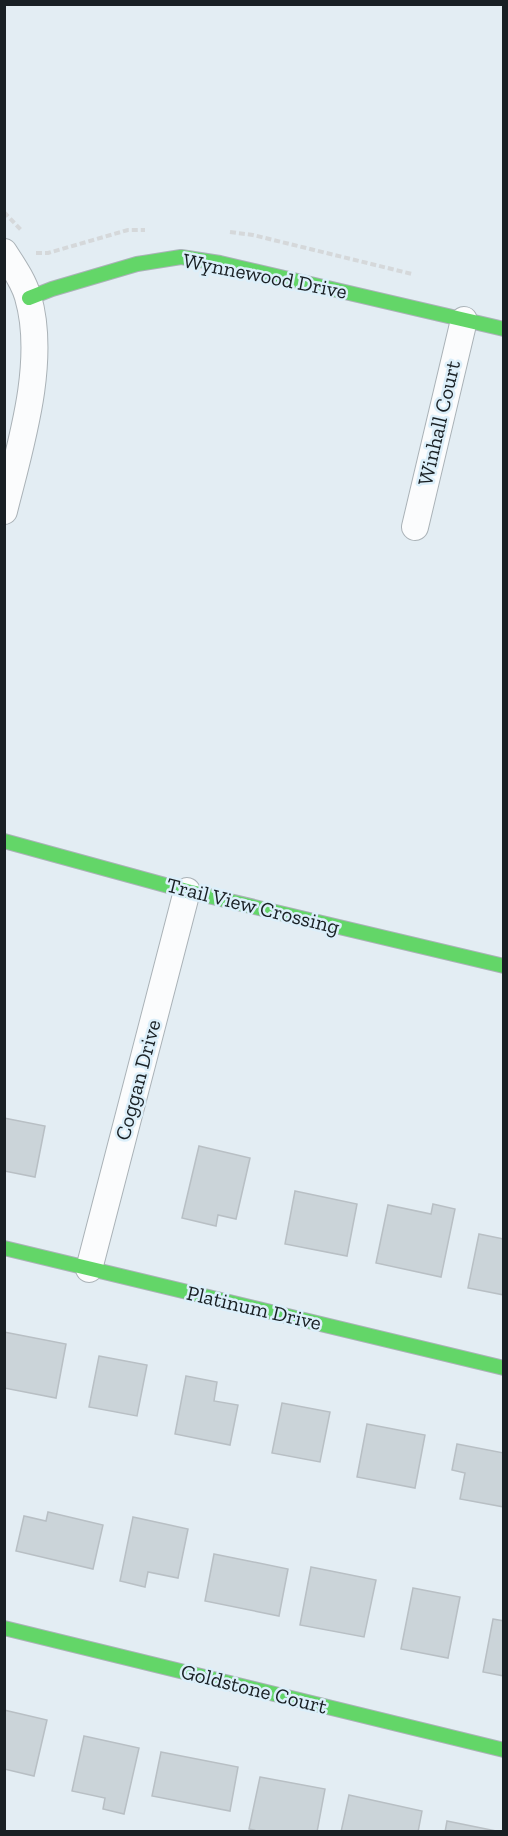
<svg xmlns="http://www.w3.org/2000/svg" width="508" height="1836" font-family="'Zilla Slab',serif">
<rect width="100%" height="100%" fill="#e3edf3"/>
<g fill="#cbd4d9" stroke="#b8bfc4" stroke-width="1.5">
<polygon points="4,1118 45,1126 35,1177 4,1171"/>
<polygon points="199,1146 250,1158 236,1219 218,1215 216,1226 182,1218"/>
<polygon points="295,1191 357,1204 347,1256 285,1244"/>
<polygon points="433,1204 455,1209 441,1277 376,1263 388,1205 431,1214"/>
<polygon points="479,1234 504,1239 504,1295 468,1288"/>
<polygon points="4,1332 66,1344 56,1398 4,1388"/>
<polygon points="99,1356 147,1365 137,1416 89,1407"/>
<polygon points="186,1376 217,1382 214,1401 238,1405 230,1445 175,1434"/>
<polygon points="282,1403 330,1412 320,1462 272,1453"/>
<polygon points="367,1424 425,1435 415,1488 357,1477"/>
<polygon points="457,1444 504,1453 504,1507 460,1499 465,1473 452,1470"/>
<polygon points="48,1512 103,1525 93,1569 16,1551 24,1516 46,1521"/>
<polygon points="133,1517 188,1529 178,1578 148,1572 145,1587 120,1581"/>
<polygon points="214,1554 288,1569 279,1616 205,1601"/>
<polygon points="311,1567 376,1580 364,1637 300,1625"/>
<polygon points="413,1588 460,1597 448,1658 401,1649"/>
<polygon points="493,1619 504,1621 504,1676 483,1672"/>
<polygon points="4,1710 47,1720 34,1776 4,1769"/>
<polygon points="84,1736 139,1748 124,1814 103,1809 105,1798 72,1791"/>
<polygon points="161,1752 238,1767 230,1811 152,1796"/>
<polygon points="260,1777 325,1789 317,1832 262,1832 249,1829"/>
<polygon points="349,1795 422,1811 418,1832 341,1832"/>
<polygon points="447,1821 501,1832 445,1832"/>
</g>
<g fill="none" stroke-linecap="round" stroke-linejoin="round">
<g stroke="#aab2b7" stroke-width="28">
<g id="street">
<path d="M4,252C13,266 24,282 28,297C47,362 20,447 4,511"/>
<polyline points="415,527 464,320"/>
<polyline points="89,1269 187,891"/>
</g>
</g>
<g stroke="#aab2b7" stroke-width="16">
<g id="fast">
<polyline points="29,298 52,289 137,264 181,257 220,263 504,329"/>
<polyline points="4,841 187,891 504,966"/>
<polyline points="4,1248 504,1368"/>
<polyline points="4,1628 504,1750"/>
</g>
</g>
<g stroke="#d5d8da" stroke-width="4" stroke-dasharray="6 3" stroke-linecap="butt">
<polyline points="4,212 21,230"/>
<polyline points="230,232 253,235 412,274"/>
<polyline points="36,253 48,253 128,230 145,230"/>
</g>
<use href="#street" stroke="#fbfcfd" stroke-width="26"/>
<use href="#fast" stroke="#63d668" stroke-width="14"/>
</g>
<g text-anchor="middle" stroke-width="5" stroke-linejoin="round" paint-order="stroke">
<g font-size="21" fill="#192024" stroke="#dceffa">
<text transform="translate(265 276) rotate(11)" y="7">Wynnewood Drive</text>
<text transform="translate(439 423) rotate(-77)" y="7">Winhall Court</text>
<text transform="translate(253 906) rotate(14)" y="7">Trail View Crossing</text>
<text transform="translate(138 1080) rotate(-75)" y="7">Coggan Drive</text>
<text transform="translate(254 1308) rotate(13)" y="7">Platinum Drive</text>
<text transform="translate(254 1689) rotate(14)" y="7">Goldstone Court</text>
</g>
</g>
<rect width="508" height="1836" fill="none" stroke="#192024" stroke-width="12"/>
</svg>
